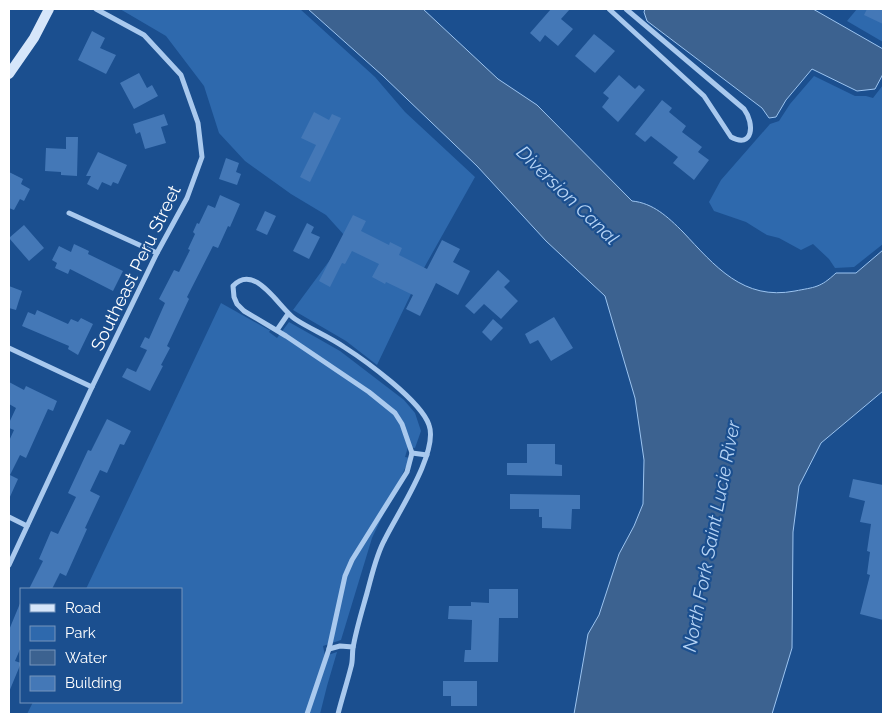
<svg xmlns="http://www.w3.org/2000/svg" width="892" height="723" font-family="Raleway,sans-serif">
<rect width="100%" height="100%" fill="#1b4f8f"/>
<g fill="#2e69ad">
<polygon points="120,9 300,9 375,77 405,112 475,177 420,275 377,365 346,341 293,310 341,245 355,247 326,215 291,194 245,161 219,133 204,86 166,36"/>
<polygon points="857,9 883,9 883,42 847,21"/>
<polygon points="814,76 855,96 866,96 873,98 883,85 883,244 854,267 835,268 829,259 813,244 801,250 779,238 767,235 746,222 714,211 709,202 721,180 770,124 779,121 790,104"/>
<polygon points="221,303 269,330 271,329 269,332 277,338 289,322 340,351 404,400 415,413 421,431 415,448 408,447 405,457 410,458 372,538 341,640 323,646 325,656 337,652 327,686 320,714 27,714 33,702 181,702 181,589 86,589"/>
</g>
<g fill="#3c6290" stroke="#9cc4f0">
<path d="M308,9H423L498,79L537,105L632,201C653,203 668,217 683,232C715,266 743,301 795,291C815,287 820,288 836,273H856L883,250V391L821,443L799,486L793,532L792,648L772,714H574L588,634L599,615L619,554L634,526L643,504L644,460L635,398L605,296L546,241L477,166L383,76Z"/>
<polygon points="645,9 813,9 883,49 883,74 875,89 857,91 812,69 786,100 776,117 769,118 762,108 647,21 644,12"/>
</g>
<g fill="#4478b7">
<polygon points="551,9 570,9 561,19 573,29 558,46 545,35 540,42 530,33"/>
<polygon points="867,9 883,9 883,24 864,15"/>
<polygon points="92,31 105,38 100,48 116,55 106,74 78,60"/>
<polygon points="594,34 615,51 595,73 575,56"/>
<polygon points="139,73 147,88 152,85 158,96 134,109 120,83"/>
<polygon points="619,75 635,89 639,85 645,90 618,122 602,107 609,98 603,93"/>
<polygon points="662,100 672,108 669,112 686,126 682,132 702,147 698,152 709,160 694,180 673,163 678,157 651,136 645,142 635,134"/>
<polygon points="314,112 329,120 332,114 341,118 310,182 300,177 316,145 301,138"/>
<polygon points="164,114 168,125 161,127 166,143 145,149 140,132 136,134 133,124"/>
<polygon points="66,137 78,137 77,176 61,175 61,172 45,171 46,148 66,149"/>
<polygon points="98,152 127,165 118,184 113,182 111,186 102,182 98,190 87,184 91,176 86,176"/>
<polygon points="226,158 239,163 236,172 241,174 237,185 219,179"/>
<polygon points="9,172 23,179 21,184 30,189 24,201 20,199 14,210 9,208"/>
<polygon points="220,195 240,204 230,227 228,226 218,248 213,246 187,297 189,299 167,346 170,348 161,365 163,366 150,391 122,377 127,368 136,372 147,350 140,347 145,337 149,339 165,303 159,299 174,270 179,272 190,250 188,249 195,234 193,232 197,223 199,224 208,205 215,208"/>
<polygon points="265,211 276,216 267,235 256,230"/>
<polygon points="353,215 366,221 361,231 389,245 390,242 402,248 399,255 427,269 442,240 460,249 453,262 470,271 458,295 436,283 420,316 406,309 413,295 386,282 385,284 372,277 379,264 352,251 345,264 342,263 330,287 319,281"/>
<polygon points="307,223 314,227 311,233 320,237 309,259 293,251"/>
<polygon points="24,225 44,248 29,261 9,238"/>
<polygon points="74,244 89,251 88,254 123,271 113,291 70,269 68,274 55,268 57,263 52,260 59,246 71,252"/>
<polygon points="498,270 510,281 504,287 518,301 501,319 484,304 474,314 465,306"/>
<polygon points="9,286 22,291 16,310 9,308"/>
<polygon points="37,310 68,324 71,319 78,322 81,318 93,324 78,355 68,349 69,346 22,326 28,312 35,315"/>
<polygon points="554,317 573,348 551,361 538,340 530,344 525,334"/>
<polygon points="493,319 503,328 491,341 482,332"/>
<polygon points="9,382 24,390 26,386 57,401 53,411 48,409 26,458 20,455 10,475 18,479 9,499 9,441 14,430 9,428 9,423 16,408 9,404"/>
<polygon points="107,419 131,431 124,445 120,444 107,473 100,470 90,491 100,496 85,528 87,529 66,576 60,573 52,589 29,589 43,561 39,559 51,531 58,534 76,497 68,493 88,450 91,451"/>
<polygon points="527,444 555,444 555,464 562,465 562,476 507,475 507,463 527,463"/>
<polygon points="853,479 883,485 883,620 860,614 870,575 867,574 870,552 867,551 871,524 860,522 865,501 849,497"/>
<polygon points="510,494 580,495 580,509 572,509 571,529 542,528 542,517 539,517 539,509 510,509"/>
<polygon points="489,589 518,589 518,618 499,618 498,662 464,662 465,650 471,650 472,620 448,619 449,606 471,606 471,602 489,603"/>
<polygon points="21,601 21,647 15,661 21,663 9,692 9,630"/>
<polygon points="443,681 477,681 477,706 451,706 451,696 443,696"/>
</g>
<g fill="none" stroke-linecap="round" stroke-linejoin="round">
<g stroke="#a9c9ee" stroke-width="5">
<path d="M609,9L704,96L731,137C753,149 755,124 744,109L626,9"/>
<polyline points="69,213 157,253"/>
<polyline points="277,330 288,314"/>
<polyline points="9,348 92,387"/>
<polyline points="412,453 427,455"/>
<polyline points="9,517 27,526"/>
<polyline points="9,565 92,387 157,253 187,198 202,157 198,123 181,75 144,35 96,9"/>
<polyline points="329,649 340,646 353,647"/>
<path d="M307,714L329,649L345,576L352,560L407,472L412,453L402,424L395,413L369,392L286,336L244,311L237,304L234,297L233,286C255,262 279,308 295,319C310,329 328,336 344,347C366,361 421,401 429,425C439,452 397,514 385,539C376,555 372,575 367,593C362,611 356,630 353,648C352,654 353,661 351,667C347,683 342,698 338,714"/>
</g>
<polyline stroke="#d6e6fa" stroke-width="10" points="9,74 34,38 49,9"/>
</g>
<g text-anchor="middle" stroke-width="4.5" stroke-linejoin="round" paint-order="stroke">
<g font-size="18" fill="#fff" stroke="#1b4f8f">
<text transform="translate(136 268) rotate(-64)" y="6">Southeast Peru Street</text>
</g>
<g font-size="19" font-style="italic" fill="#b5d3f5" stroke="#1b4f8f">
<text transform="translate(568 195) rotate(44)" y="7">Diversion Canal</text>
<text transform="translate(711 536) rotate(-79)" y="7">North Fork Saint Lucie River</text>
</g>
</g>
<rect width="892" height="723" fill="none" stroke="#ffffff" stroke-width="20"/>
<rect x="20" y="588" width="162" height="115" fill="#1b4f8f" stroke="#7695bc"/>
<rect x="30" y="604" width="25" height="8" fill="#d6e6fa" stroke="#7695bc"/>
<text x="65" y="613" font-size="15" fill="#ffffff">Road</text>
<rect x="30" y="626" width="25" height="15" fill="#2e69ad" stroke="#7695bc"/>
<text x="65" y="638" font-size="15" fill="#ffffff">Park</text>
<rect x="30" y="650" width="25" height="15" fill="#3c6290" stroke="#7695bc"/>
<text x="65" y="663" font-size="15" fill="#ffffff">Water</text>
<rect x="30" y="676" width="25" height="15" fill="#4478b7" stroke="#7695bc"/>
<text x="65" y="688" font-size="15" fill="#ffffff">Building</text>
</svg>
